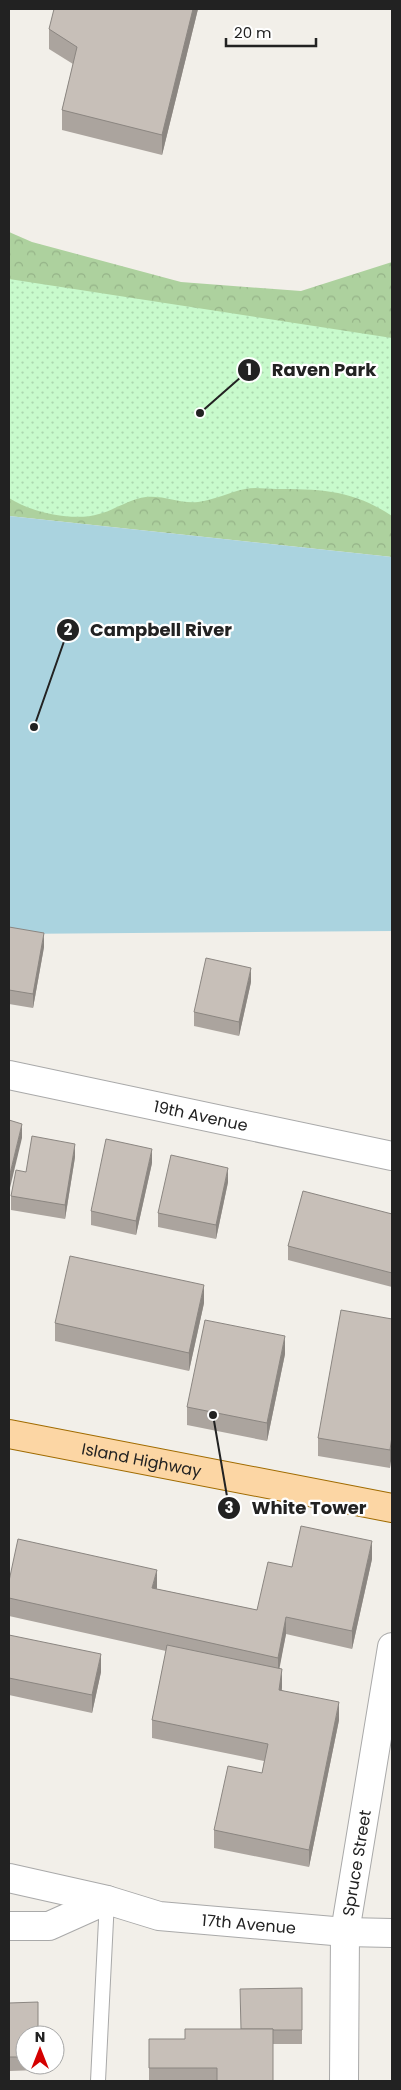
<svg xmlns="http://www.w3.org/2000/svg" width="401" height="2090" font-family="Poppins,sans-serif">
<defs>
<pattern id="forest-crowns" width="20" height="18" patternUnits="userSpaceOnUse" patternTransform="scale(1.25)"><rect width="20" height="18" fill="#add19e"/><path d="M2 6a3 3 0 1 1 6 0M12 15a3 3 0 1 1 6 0" fill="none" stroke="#95b388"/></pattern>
<pattern id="park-dots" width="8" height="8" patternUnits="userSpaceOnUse" patternTransform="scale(1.25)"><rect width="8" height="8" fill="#c8facc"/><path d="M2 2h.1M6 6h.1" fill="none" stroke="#acd6af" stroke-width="1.8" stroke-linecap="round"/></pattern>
</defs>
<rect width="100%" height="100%" fill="#f2efe9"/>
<polygon fill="url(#forest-crowns)" points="9,232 32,242 181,282 301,291 392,262 392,557 9,516"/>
<path fill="url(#park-dots)" d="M9,279L392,338V516C353,490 321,489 276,489C266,489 255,487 245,489C230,492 214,500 198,502C180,504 164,495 146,497C129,499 115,510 99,514C74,522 30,512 9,498Z"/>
<polygon fill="#aad3df" points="9,516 392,557 392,931 9,934"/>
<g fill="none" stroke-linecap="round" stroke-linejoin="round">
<g stroke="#a9a9a9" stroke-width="16">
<polyline id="lane" points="98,2081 107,1900"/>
</g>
<g stroke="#a9a9a9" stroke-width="30">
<g id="street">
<path id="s1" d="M9,1075L392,1156"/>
<path id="s2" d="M9,1878L107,1900L159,1916L345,1932L392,1933"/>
<polyline points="9,1926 49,1926 107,1900"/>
<path id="s3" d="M344,2081L345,1932L392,1647"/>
</g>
</g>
<g stroke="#a06b00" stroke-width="30">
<g id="primary">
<path id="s4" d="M9,1434L392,1508"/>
</g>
</g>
<use href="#lane" stroke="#fff" stroke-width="14"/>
<use href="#street" stroke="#fff" stroke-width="28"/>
<use href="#primary" stroke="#fcd6a4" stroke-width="28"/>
</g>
<g fill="#aba49e">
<polygon points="198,9 162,155 62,130 62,110 73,64 49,49 49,29"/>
<polygon points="9,927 44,947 33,1008 9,1004"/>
<polygon points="251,982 239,1036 194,1026 194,1012"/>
<polygon points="75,1157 65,1219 11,1210 11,1196 26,1172"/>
<polygon points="152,1163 136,1235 91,1225 91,1211"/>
<polygon points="228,1182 216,1239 158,1227 158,1213"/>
<polygon points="392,1214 392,1287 288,1260 288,1246"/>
<polygon points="204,1303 189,1371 55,1341 55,1323"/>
<polygon points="392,1319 390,1468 318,1456 318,1438"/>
<polygon points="285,1354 267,1441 187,1425 187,1407"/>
<polygon points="372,1559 352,1649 286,1634 279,1668 282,1687 282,1690 339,1720 309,1867 214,1848 214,1830 262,1773 264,1761 152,1738 152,1720 166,1651 9,1616 9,1581 157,1589 257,1610 292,1567"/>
<polygon points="9,1635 101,1672 92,1713 9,1695"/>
<polygon points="9,2003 25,2035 25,2065 38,2065 38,2070 9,2071"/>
<polygon points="185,2029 302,2030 302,2044 273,2044 273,2081 149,2081 149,2039 185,2039"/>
</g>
<g fill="#8b8681">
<polygon points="193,9 198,9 162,155 162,135"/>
<polygon points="44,933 44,947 33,1008 33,994"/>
<polygon points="251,968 251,982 239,1036 239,1022"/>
<polygon points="22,1124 22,1138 9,1192 9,1178"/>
<polygon points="75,1144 75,1157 65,1219 65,1205"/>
<polygon points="152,1149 152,1163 136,1235 136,1221"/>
<polygon points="228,1168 228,1182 216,1239 216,1225"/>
<polygon points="204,1285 204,1303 189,1371 189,1353"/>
<polygon points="285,1336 285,1354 267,1441 267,1423"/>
<polygon points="392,1436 392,1454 390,1468 390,1450"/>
<polygon points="372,1541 372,1559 352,1649 352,1631"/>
<polygon points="157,1570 157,1588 152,1606 152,1588"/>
<polygon points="286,1617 286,1634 278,1676 278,1658"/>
<polygon points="101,1654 101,1672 92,1713 92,1695"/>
<polygon points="282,1669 282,1687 279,1708 279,1690"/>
<polygon points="339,1702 339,1720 309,1867 309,1850"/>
</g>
<g fill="#c7bfb8" stroke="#8b8681">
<polygon points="54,9 193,9 162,135 62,110 77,47 49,29"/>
<polygon points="9,927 44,933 33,994 9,990"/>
<polygon points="206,958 251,968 239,1022 194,1012"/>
<polygon points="9,1120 22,1124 9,1178"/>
<polygon points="32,1136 75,1144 65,1205 11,1196 16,1170 26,1172"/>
<polygon points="106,1139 152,1149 136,1221 91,1211"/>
<polygon points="171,1155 228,1168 216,1225 158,1213"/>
<polygon points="303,1191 392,1214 392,1273 288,1246"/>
<polygon points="70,1256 204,1285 189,1353 55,1323"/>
<polygon points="341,1310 392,1319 392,1436 390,1450 318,1438"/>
<polygon points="205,1320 285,1336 267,1423 187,1407"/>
<polygon points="301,1526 372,1541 352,1631 286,1617 278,1658 9,1598 9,1581 18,1539 157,1570 152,1588 257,1610 268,1562 292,1567"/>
<polygon points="9,1635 101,1654 92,1695 9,1678"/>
<polygon points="167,1645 282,1669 279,1690 339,1702 309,1850 214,1830 228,1766 262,1773 268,1744 152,1720"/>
<polygon points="302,1988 302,2030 273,2030 273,2029 241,2029 240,1989"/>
<polygon points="38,2002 38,2035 25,2035 25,2057 9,2057 9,2003"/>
<polygon points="185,2029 273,2029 273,2081 217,2081 217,2068 149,2068 149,2039 185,2039"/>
</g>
<g text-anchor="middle" stroke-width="4.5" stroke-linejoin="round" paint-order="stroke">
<g font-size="16" fill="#222" stroke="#fff">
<text dy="6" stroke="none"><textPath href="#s1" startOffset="196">19th Avenue</textPath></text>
<text dy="6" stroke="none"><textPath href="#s4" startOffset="135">Island Highway</textPath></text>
<text dy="6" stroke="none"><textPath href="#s3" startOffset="219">Spruce Street</textPath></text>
<text dy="6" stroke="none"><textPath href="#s2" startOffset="245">17th Avenue</textPath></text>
</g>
</g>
<path fill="none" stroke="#222" stroke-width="2" d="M200 413L249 370M34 727L68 630M213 1415L229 1508"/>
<g fill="#222" stroke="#fff" stroke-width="2">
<circle cx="200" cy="413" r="5"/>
<circle cx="34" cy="727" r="5"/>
<circle cx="213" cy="1415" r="5"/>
<circle cx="249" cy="370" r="12"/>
<circle cx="68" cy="630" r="12"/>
<circle cx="229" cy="1508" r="12"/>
</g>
<g font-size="15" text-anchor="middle" font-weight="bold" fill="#fff">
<text x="249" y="375">1</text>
<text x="68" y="635">2</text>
<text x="229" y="1513">3</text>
</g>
<g font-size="18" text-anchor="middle" font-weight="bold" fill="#222" stroke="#fff" stroke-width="4.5" stroke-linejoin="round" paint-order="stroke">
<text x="324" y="376">Raven Park</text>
<text x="161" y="636">Campbell River</text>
<text x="309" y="1514">White Tower</text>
</g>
<rect width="401" height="2090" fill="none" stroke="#222222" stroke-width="20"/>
<g transform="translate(40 2050)"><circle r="24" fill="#ffffff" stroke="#a7a7a7"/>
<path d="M0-4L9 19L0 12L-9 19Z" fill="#d40000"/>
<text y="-8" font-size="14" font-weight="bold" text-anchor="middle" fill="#222222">N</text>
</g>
<path d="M226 38v8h90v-8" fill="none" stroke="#222222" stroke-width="2.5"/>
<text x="234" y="38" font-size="15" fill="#222222" stroke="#ffffff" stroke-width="4" paint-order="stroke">20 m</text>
</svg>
